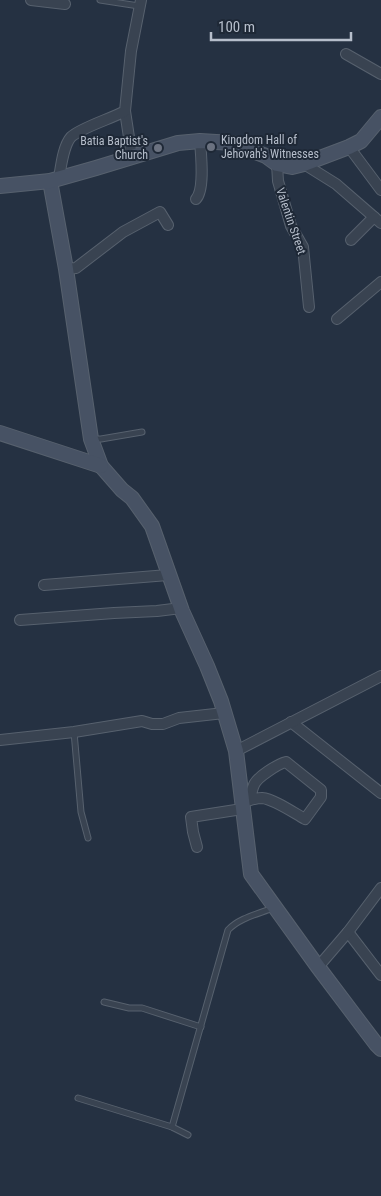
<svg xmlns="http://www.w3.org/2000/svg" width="381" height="1196" font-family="'Roboto Condensed',sans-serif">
<rect width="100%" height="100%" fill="#253142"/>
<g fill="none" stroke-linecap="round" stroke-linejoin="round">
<g stroke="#57616e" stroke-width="7">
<g id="lane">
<polyline points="100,0 139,6"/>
<polyline points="92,439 101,439 142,432"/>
<polyline points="74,732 81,812 88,838"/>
<polyline points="104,1002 129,1008 142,1008 201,1027"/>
<polyline points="78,1098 172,1127 188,1135"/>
<path d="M172,1127L228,930C239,918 258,914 273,908"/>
</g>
</g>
<g stroke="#57616e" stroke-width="12">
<g id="street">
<polyline points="31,0 65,4"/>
<polyline points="346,54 381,74"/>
<polyline points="125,111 132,157"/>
<polyline points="349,147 381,190"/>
<polyline points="277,164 278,181 291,226 303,247 309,307"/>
<polyline points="304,164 336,184 381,223"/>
<path d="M59,178C61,167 63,146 71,137C80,128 113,118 125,111L131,51L141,0"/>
<path d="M196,199C205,189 201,155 200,141"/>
<polyline points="351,240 374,217"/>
<polyline points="66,269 76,268 123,232 160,212 168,225"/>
<polyline points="337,319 381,282"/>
<polyline points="44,585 168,575"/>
<polyline points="20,620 114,613 157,611 181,608"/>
<polyline points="291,722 381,793"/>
<polyline points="0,740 74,732 142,721 152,724 163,724 179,718 224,713"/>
<polyline points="236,751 381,676"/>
<path d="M242,802C248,801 255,798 262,798C274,799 294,813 305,819L321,797V790L286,762C278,764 257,777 254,785C252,789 251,795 250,800"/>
<polyline points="197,847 193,832 191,817 242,809"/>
<polyline points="348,932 381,975"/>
<polyline points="318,967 348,932 381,888"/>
</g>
</g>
<g stroke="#57616e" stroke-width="16">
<g id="secondary">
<polyline points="50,181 66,269 91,439 101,466 122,490 132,498 152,526 182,611 207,666 221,701 236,751 251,874 318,967 376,1044 381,1049"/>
<polyline points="0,186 50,181 96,168 178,143 200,141 232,143 266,156 277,164 292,167 304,164 349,147 361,141 381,117"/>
<polyline points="0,433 101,466"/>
</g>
</g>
<use href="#lane" stroke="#394351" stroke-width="5"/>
<use href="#street" stroke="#394351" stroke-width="10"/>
<use href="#secondary" stroke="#475264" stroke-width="14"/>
</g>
<g fill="#6b7280" stroke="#1e2836" stroke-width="2">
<circle cx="211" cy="147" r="5"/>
<circle cx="158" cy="148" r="5"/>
</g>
<g text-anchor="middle" stroke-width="4" stroke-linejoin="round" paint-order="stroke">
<g font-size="12" fill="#b6becb" stroke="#1e2836" text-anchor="start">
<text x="221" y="144">Kingdom Hall of<tspan x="221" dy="14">Jehovah's Witnesses</tspan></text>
<text x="148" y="145" text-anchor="end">Batia Baptist's<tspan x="148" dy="14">Church</tspan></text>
</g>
<g font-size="12" fill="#b6becb" stroke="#1e2836">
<text transform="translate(291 221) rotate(71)" y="4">Valentin Street</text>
</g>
</g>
<path d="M211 32v8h140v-8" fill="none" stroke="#b6becb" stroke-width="2.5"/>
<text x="218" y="32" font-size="15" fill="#b6becb" stroke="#1e2836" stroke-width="4" paint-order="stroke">100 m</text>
</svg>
